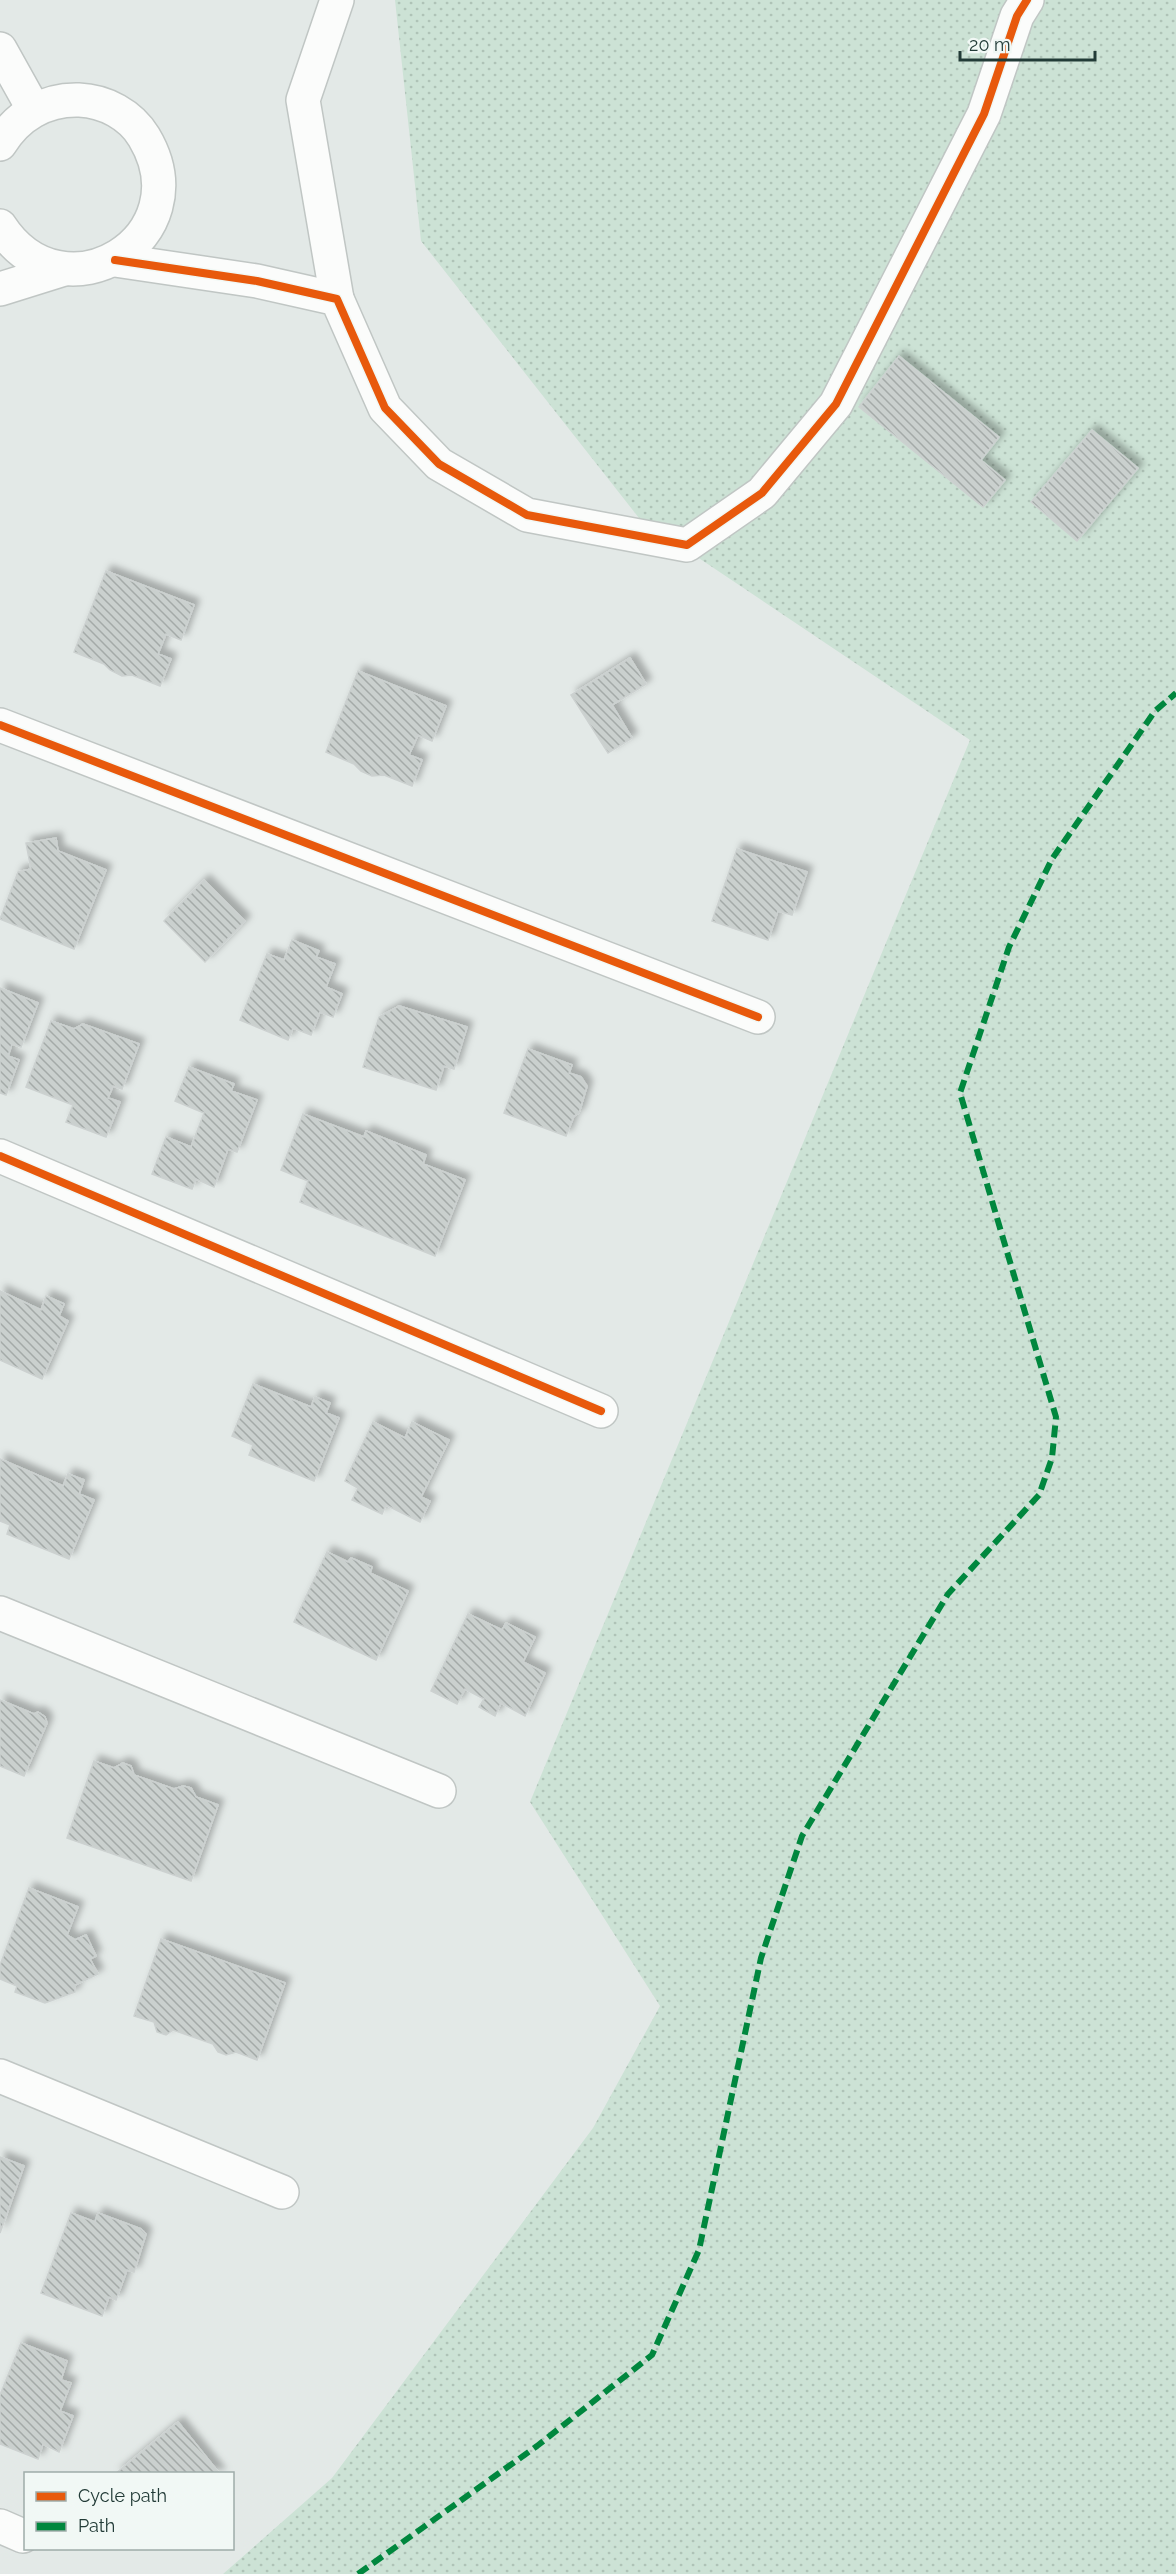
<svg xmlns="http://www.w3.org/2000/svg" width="1176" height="2574" font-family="Raleway,sans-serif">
<defs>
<pattern id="grass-dots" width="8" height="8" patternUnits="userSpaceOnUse" patternTransform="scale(1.5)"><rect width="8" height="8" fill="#cce2d5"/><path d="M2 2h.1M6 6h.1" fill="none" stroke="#afc3b7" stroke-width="1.8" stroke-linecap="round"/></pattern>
<pattern id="building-back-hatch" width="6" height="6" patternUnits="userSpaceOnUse" patternTransform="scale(1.5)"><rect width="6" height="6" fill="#cad0ce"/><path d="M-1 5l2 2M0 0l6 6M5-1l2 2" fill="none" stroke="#a4aaa8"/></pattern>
<filter id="shadow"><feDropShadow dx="5.5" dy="-5.5" stdDeviation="3" flood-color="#0004"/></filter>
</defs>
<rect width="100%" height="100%" fill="#e3e9e7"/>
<polygon fill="url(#grass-dots)" points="395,0 1176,0 1176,2574 223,2574 332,2478 593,2128 660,2006 530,1802 970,740 639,518 421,241"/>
<g fill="url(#building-back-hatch)" stroke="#ccd1d0" stroke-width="1.5" filter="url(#shadow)">
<polygon points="899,356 999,437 981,460 1005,480 983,507 859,407"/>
<polygon points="1092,430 1138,468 1077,541 1031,502"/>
<polygon points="106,571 194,605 181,640 166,634 158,654 171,659 160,686 132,675 122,676 110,670 104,664 74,652"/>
<polygon points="630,658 646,684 612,705 632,738 608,753 571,695"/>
<polygon points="358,671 446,706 432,741 418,735 409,755 422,760 412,786 384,775 372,776 361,771 354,764 326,752"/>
<polygon points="56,838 58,851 106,870 74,949 0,919 18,872 31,869 26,843"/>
<polygon points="737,849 807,872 792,915 778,911 768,940 712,921"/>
<polygon points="204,880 245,921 205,962 164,921"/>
<polygon points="292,940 319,951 316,957 335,964 326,987 342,994 333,1017 320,1012 311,1035 293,1028 288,1040 240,1020 267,954 284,960"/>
<polygon points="0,988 38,1003 21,1047 12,1044 8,1056 19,1060 6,1095 0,1093"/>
<polygon points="399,1006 467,1027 454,1069 444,1066 436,1090 363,1067 379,1017"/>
<polygon points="51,1021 74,1029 83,1024 139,1044 122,1089 113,1086 108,1098 120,1102 106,1137 66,1122 73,1105 26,1087"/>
<polygon points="528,1049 572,1065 569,1073 581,1077 587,1086 579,1113 574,1116 566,1136 504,1113"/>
<polygon points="189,1067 234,1084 231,1091 257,1100 237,1152 228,1149 214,1187 196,1179 192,1189 152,1174 166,1137 191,1147 204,1113 175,1101"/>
<polygon points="303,1114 364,1137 366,1131 426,1155 423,1164 465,1180 435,1256 300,1202 308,1181 281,1170"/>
<polygon points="0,1291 41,1310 46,1296 64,1304 59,1316 68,1321 42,1379 0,1360"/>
<polygon points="253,1384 311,1407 315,1397 330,1403 326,1413 339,1418 314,1481 249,1455 253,1445 232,1436"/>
<polygon points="373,1422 405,1438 412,1422 449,1440 421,1497 430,1501 420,1522 386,1505 382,1514 352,1500 358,1488 345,1481"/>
<polygon points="0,1459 63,1486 68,1474 84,1480 79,1494 94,1500 69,1559 7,1534 10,1525 0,1521"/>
<polygon points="327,1552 348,1562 351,1558 372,1567 370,1573 408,1591 376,1660 294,1622"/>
<polygon points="468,1614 502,1630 506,1623 535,1637 523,1662 545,1673 525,1716 501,1703 495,1716 479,1707 484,1699 465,1689 457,1704 431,1691"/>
<polygon points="0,1700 34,1714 38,1712 45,1717 47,1723 24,1776 0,1766"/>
<polygon points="94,1761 114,1768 123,1763 131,1766 134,1775 174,1789 183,1786 191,1788 196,1797 218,1805 191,1881 67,1838"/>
<polygon points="29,1888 78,1907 67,1935 75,1940 86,1935 96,1956 90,1959 98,1974 75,1985 75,1992 45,2003 15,1992 17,1986 0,1979 0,1965"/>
<polygon points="161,1939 285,1983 257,2060 236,2052 226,2055 218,2052 213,2044 173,2030 166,2035 157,2032 154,2022 134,2016"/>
<polygon points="0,2157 24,2166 0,2233"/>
<polygon points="71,2213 95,2222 98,2213 141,2229 146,2234 134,2272 127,2270 116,2300 109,2297 102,2316 41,2293"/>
<polygon points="21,2343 67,2361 61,2380 71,2383 60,2411 73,2416 59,2452 43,2444 38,2459 0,2444 0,2395"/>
<polygon points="178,2422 220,2474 115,2474"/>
</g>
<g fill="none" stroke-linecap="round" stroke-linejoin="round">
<g stroke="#c0c6c4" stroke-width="36">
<g id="minor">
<polyline points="0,49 34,110"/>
<path d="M0,144C17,116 45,99 79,100C105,101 131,115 144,137C204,237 64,324 0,226"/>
<polyline points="115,260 257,281 337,299 385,408 439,464 527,515 687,545 762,493 836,404 984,114 1017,16 1027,0"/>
<polyline points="0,289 64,269"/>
<polyline points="337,299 303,100 337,0"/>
<polyline points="0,725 758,1017"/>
<polyline points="0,1156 601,1411"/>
<polyline points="0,1613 439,1791"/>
<polyline points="0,2076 282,2192"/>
<polyline points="0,2526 23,2536"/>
</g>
</g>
<use href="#minor" stroke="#fbfcfb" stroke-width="33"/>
<polyline stroke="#00873e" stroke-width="6" stroke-dasharray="12 6" stroke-linecap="butt" points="358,2574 537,2446 652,2355 699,2250 761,1958 802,1836 948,1594 1039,1495 1052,1458 1056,1417 960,1093 1009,947 1052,859 1155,711 1176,693"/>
<g stroke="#f1f8f5" stroke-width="11">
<g id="cycleway">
<polyline points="115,260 257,281 337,299 385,408 439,464 527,515 687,545 762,493 836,404 984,114 1017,16 1027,0"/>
<polyline points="0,725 758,1017"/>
<polyline points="0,1156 601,1411"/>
</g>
</g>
<use href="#cycleway" stroke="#e8590c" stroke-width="8"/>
</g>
<rect x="24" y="2472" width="210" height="78" fill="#f1f8f5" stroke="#9eaca9" stroke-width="1.5"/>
<rect x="36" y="2492" width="30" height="9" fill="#e8590c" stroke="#9eaca9" stroke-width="1.5"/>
<text x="78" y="2502" font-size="18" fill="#223b37">Cycle path</text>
<rect x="36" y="2522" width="30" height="9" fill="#00873e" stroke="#9eaca9" stroke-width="1.5"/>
<text x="78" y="2532" font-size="18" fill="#223b37">Path</text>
<path d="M960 51v9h135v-9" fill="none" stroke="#223b37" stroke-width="3"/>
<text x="969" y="51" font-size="18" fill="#223b37" stroke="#f1f8f5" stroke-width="4.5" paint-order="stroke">20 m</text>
</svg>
